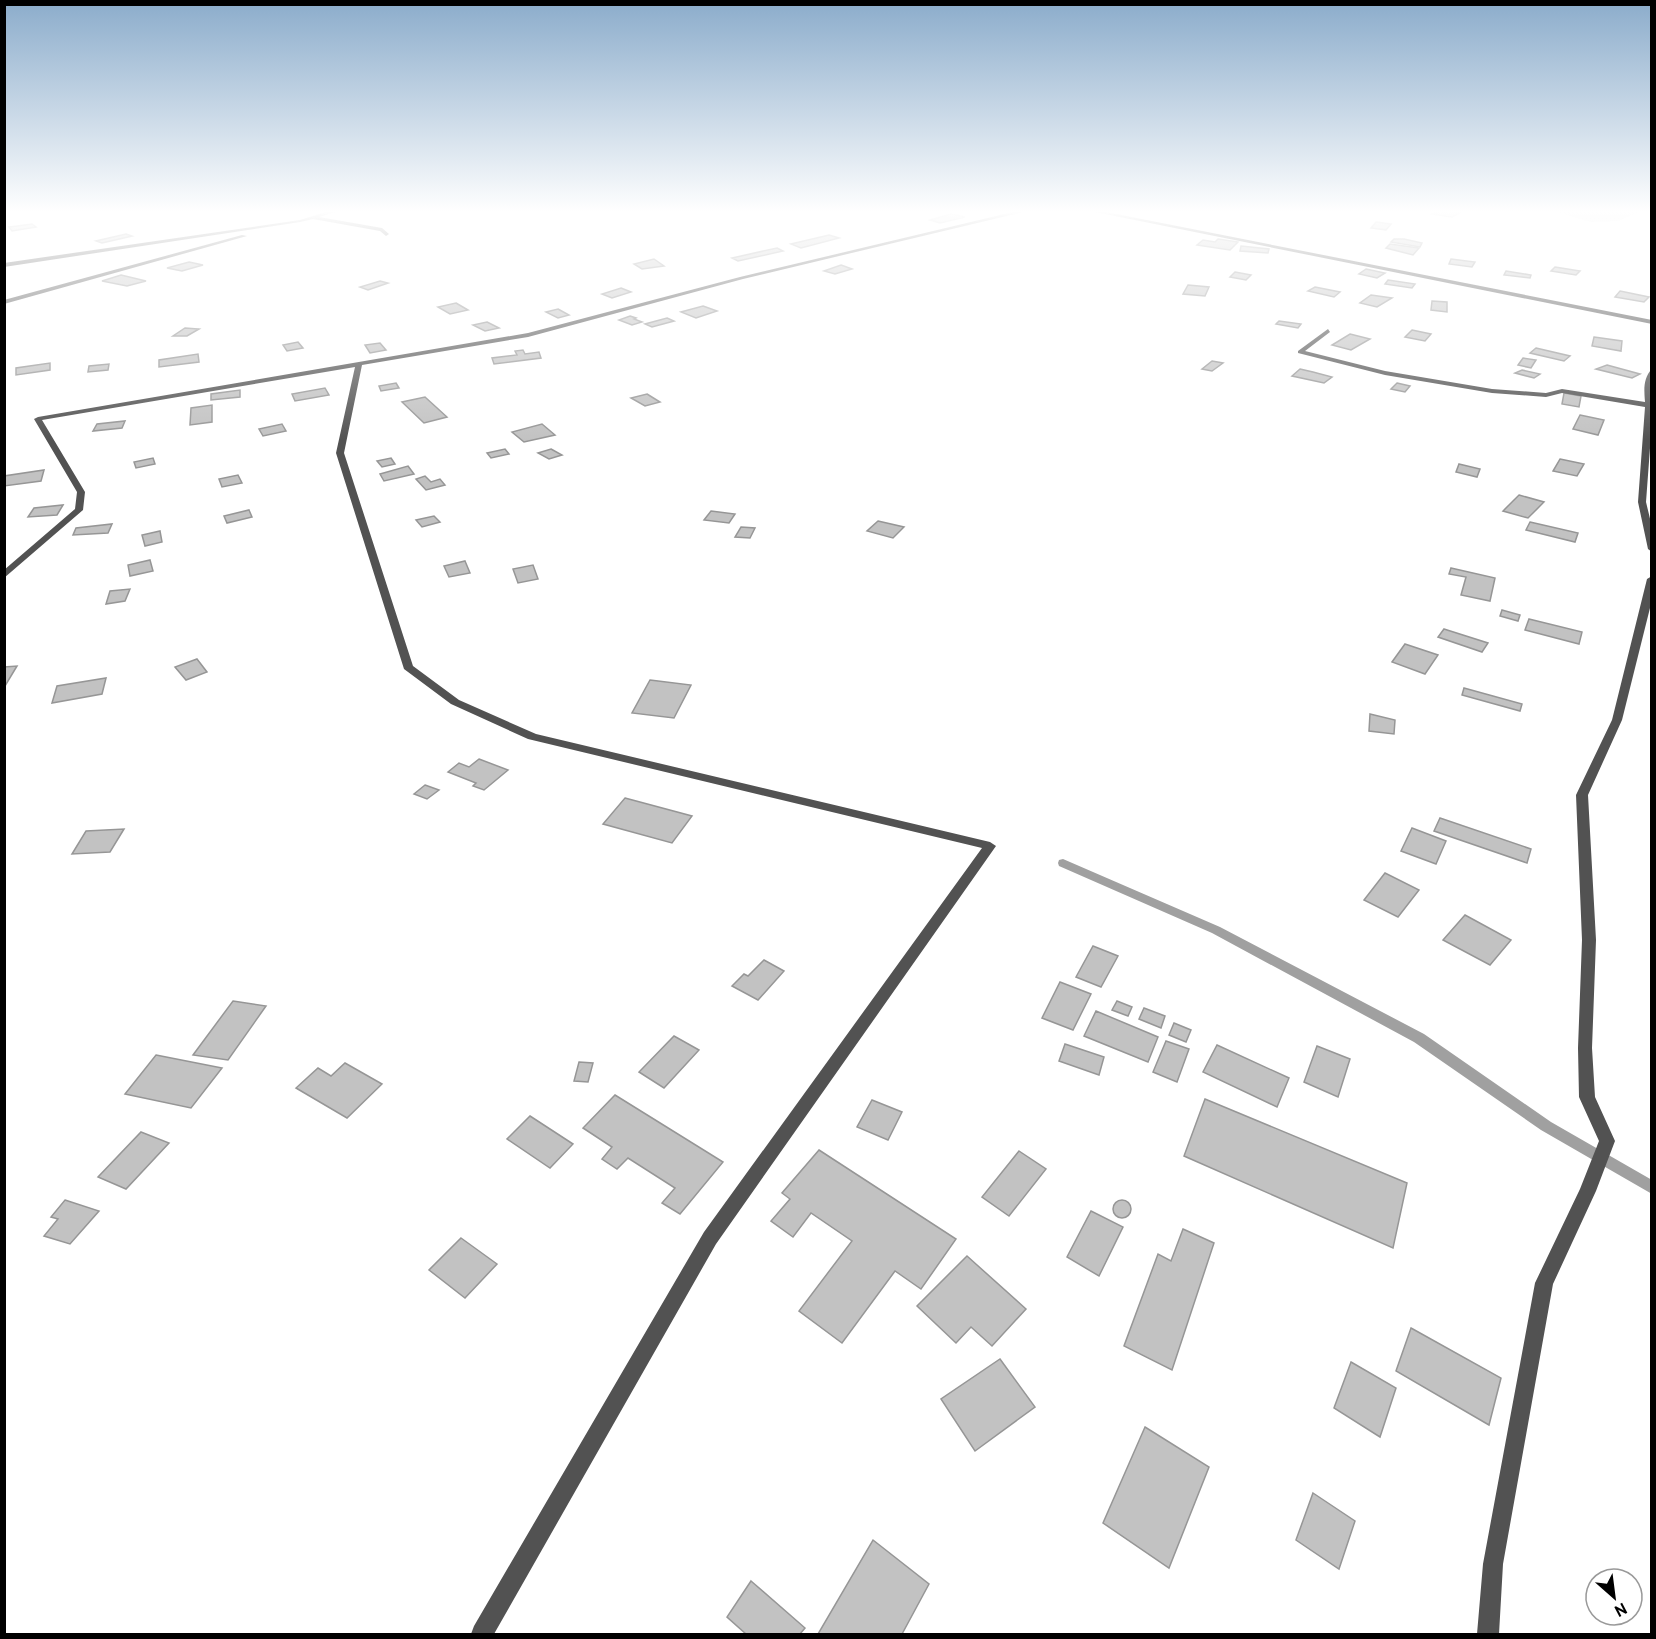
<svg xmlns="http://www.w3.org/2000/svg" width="1656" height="1639" font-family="Overpass,sans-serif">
<rect width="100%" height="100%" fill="#fff"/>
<polygon fill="#d9d9d9" points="1553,211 1641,211 1618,221 1591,222"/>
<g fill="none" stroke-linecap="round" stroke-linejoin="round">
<polygon fill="#a0a0a0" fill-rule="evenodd" points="1063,859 1220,927 1424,1034 1551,1122 1652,1180 1652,1194 1541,1130 1414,1042 1212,933 1059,866 1058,863 1059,860"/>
</g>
<g fill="#c2c2c2" stroke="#969696" stroke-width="1.5">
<polygon points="1435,211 1453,211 1461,212 1452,217 1432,214"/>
<polygon points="951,214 965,217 940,223 930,220"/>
<polygon points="1376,222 1391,224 1386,230 1371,228"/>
<polygon points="32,224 36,227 12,231 9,227"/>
<polygon points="126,234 132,236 102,243 96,241"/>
<polygon points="829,235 839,238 801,248 791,244"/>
<polygon points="1218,239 1238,242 1230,250 1197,245 1203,240 1215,242"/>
<polygon points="1394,239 1404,239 1422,243 1420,247 1391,242"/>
<polygon points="1390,244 1419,248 1413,255 1386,248"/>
<polygon points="1241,246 1269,249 1268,253 1240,251"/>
<polygon points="777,248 783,251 738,261 732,258"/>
<polygon points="654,259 664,266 642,269 634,264"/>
<polygon points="1451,259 1475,262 1472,267 1449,264"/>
<polygon points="189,262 203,265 182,271 167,268"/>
<polygon points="841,265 852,269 835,274 824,271"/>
<polygon points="1555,267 1580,271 1576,275 1551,271"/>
<polygon points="1366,269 1385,273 1377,278 1359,274"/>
<polygon points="1506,271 1531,275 1530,278 1504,275"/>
<polygon points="1235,272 1251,275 1246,280 1230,277"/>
<polygon points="121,275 146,281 127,286 102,281"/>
<polygon points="1388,280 1415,284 1412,288 1385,284"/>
<polygon points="380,281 388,283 368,290 360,287"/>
<polygon points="1188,285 1209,287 1205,296 1183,294"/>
<polygon points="1315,287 1340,292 1334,297 1308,291"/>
<polygon points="621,288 631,292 612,298 602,294"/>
<polygon points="1620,291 1649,297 1644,302 1615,297"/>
<polygon points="1371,295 1392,298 1377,307 1360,303"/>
<polygon points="1432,301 1447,302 1447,312 1431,310"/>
<polygon points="456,303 468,310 450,314 438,307"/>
<polygon points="703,306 717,311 696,318 681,312"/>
<polygon points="558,309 569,315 558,318 546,312"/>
<polygon points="630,316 636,318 634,319 642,322 632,325 619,320"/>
<polygon points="667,318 674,321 652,327 645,324"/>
<polygon points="1279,321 1301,324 1298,328 1276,324"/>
<polygon points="487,322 499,328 485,331 473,325"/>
<polygon points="185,328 199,329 187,336 173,336"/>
<polygon points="1412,330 1431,334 1425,341 1405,337"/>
<polygon points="1350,334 1370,339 1351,350 1332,345"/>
<polygon points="1594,337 1622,341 1621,351 1592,346"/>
<polygon points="298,342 303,348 287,351 283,345"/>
<polygon points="380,343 386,350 370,353 365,345"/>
<polygon points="1536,348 1570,356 1564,361 1530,353"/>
<polygon points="523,350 525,354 539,352 541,358 494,364 492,358 517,355 515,351"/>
<polygon points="198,354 199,362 159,367 159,360"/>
<polygon points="1523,358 1536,360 1531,368 1518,365"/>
<polygon points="1212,361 1223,363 1212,371 1202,369"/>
<polygon points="50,363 50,370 16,375 16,368"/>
<polygon points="109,364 108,370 88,372 89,366"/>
<polygon points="1607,365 1640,374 1632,378 1596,369"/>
<polygon points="1300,369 1313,372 1332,377 1324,383 1292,376"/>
<polygon points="1522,370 1540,374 1534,378 1515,373"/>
<polygon points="396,383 399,388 381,391 379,386"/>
<polygon points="1397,383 1410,386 1405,392 1391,389"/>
<polygon points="325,388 329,395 295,401 292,394"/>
<polygon points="240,390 240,397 211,400 211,394"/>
<polygon points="1564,393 1581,396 1579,407 1562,404"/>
<polygon points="647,394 660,402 645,406 631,398"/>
<polygon points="425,397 447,417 424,423 402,402"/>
<polygon points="212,405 212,422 190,425 191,408"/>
<polygon points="1580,415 1604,420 1598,435 1573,429"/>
<polygon points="125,421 122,428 93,431 97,424"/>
<polygon points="282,424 286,431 263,436 259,429"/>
<polygon points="542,424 555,435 524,442 512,432"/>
<polygon points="505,449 509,454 491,458 487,453"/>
<polygon points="551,449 562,455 549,459 538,453"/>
<polygon points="153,458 155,464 136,468 134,462"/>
<polygon points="391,458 395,464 382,467 377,461"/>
<polygon points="1560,459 1584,464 1577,476 1553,471"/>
<polygon points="1459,464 1480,469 1477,477 1456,472"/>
<polygon points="408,466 414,474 384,481 380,474"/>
<polygon points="44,470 41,481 4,486 4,476"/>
<polygon points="238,475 242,483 222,487 219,479"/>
<polygon points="425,476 431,482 440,479 445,485 426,490 416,479"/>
<polygon points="1519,495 1544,502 1528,518 1503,511"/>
<polygon points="63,505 57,515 28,517 34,508"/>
<polygon points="249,510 252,517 227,523 224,516"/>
<polygon points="711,511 735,514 729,523 704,520"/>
<polygon points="434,516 440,522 422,527 416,520"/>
<polygon points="878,521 904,527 893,538 867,531"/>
<polygon points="1530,522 1578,533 1575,542 1526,530"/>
<polygon points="112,524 108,533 73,535 76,528"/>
<polygon points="741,527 755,528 750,538 735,537"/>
<polygon points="160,531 162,542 145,546 142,535"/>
<polygon points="150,560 153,571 130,576 128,565"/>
<polygon points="465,561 470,573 449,577 444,566"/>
<polygon points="533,565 538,579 518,583 513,569"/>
<polygon points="1451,568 1495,578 1490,601 1461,595 1466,577 1449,574"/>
<polygon points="130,589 125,601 106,604 110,591"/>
<polygon points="1502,610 1520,615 1518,621 1500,616"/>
<polygon points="1529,619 1582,632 1579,644 1525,630"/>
<polygon points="1444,629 1488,643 1482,652 1438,637"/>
<polygon points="1405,644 1438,655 1425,674 1392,662"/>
<polygon points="197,659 207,672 186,680 175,667"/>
<polygon points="17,666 5,686 4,686 4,667"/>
<polygon points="106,678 102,694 52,703 57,686"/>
<polygon points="650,680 691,685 674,718 632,713"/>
<polygon points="1464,688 1522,704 1520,711 1462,695"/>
<polygon points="1370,714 1395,720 1394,734 1369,731"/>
<polygon points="479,759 508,770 484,790 473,786 476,783 448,772 459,763 469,767"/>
<polygon points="425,785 439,790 427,799 414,794"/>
<polygon points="625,798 692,816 672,843 603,824"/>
<polygon points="1440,818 1531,849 1527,863 1434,831"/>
<polygon points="1412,828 1446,841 1436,864 1401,851"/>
<polygon points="124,829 110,852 72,854 86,831"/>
<polygon points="1385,873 1419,890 1398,917 1364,900"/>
<polygon points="1465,915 1511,940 1490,965 1443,940"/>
<polygon points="1093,946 1118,956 1101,987 1076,977"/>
<polygon points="764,960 784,971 758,1000 732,986 744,974 748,976"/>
<polygon points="1060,982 1091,994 1073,1030 1042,1018"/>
<polygon points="233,1001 266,1006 228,1060 193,1055"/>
<polygon points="1117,1001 1132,1007 1128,1016 1112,1010"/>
<polygon points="1144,1008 1165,1016 1161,1028 1139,1019"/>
<polygon points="1096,1011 1158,1037 1148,1062 1084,1036"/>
<polygon points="1174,1023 1191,1030 1186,1042 1169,1035"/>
<polygon points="674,1036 699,1050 664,1088 639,1072"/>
<polygon points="1166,1041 1189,1049 1177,1082 1153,1072"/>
<polygon points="1065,1044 1104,1057 1099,1075 1059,1061"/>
<polygon points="1217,1045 1289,1078 1277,1107 1203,1072"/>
<polygon points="1317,1046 1350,1059 1338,1097 1304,1082"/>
<polygon points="156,1055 222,1068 191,1108 125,1094"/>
<polygon points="579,1062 593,1063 588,1082 574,1081"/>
<polygon points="345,1063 382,1084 347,1118 296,1088 318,1068 331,1076"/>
<polygon points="615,1095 723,1162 680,1214 662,1203 675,1188 628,1158 617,1169 602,1159 612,1147 583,1128"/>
<polygon points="1205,1099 1407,1183 1393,1248 1184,1156"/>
<polygon points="872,1100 902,1112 888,1140 857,1127"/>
<polygon points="530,1116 573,1144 550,1168 507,1139"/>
<polygon points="141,1132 169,1143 126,1189 98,1177"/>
<polygon points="819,1150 956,1239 921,1289 895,1271 842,1343 799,1311 852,1241 811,1213 793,1237 771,1221 790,1199 782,1193"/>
<polygon points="1019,1151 1046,1169 1009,1216 982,1197"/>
<circle cx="1122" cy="1209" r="9"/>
<polygon points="65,1200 99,1211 70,1244 44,1236 58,1219 51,1217"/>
<polygon points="1091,1211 1123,1227 1099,1276 1067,1257"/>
<polygon points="1183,1229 1214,1243 1172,1370 1124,1346 1158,1254 1171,1261"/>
<polygon points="461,1238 497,1264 465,1298 429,1270"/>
<polygon points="967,1256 1026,1309 992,1346 971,1327 956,1343 917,1306"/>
<polygon points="1411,1328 1501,1378 1489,1425 1396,1371"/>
<polygon points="1000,1359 1035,1407 975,1451 941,1399"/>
<polygon points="1351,1362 1396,1388 1380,1437 1334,1408"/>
<polygon points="1145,1427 1209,1467 1169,1568 1103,1523"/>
<polygon points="1313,1493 1355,1521 1339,1569 1296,1540"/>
<polygon points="873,1540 929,1584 902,1634 818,1634"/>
<polygon points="751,1581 805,1628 800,1634 746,1634 727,1617"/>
</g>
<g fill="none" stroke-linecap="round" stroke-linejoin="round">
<g fill="#525252" fill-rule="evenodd">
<polygon points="329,211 338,211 319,217 382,228 389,234 386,236 380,231 313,219 300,222 4,267 4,263 300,220"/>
<polygon points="1017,211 1027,211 743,279 528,337 362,365 344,453 413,666 459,700 536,734 990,842 996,846 716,1244 494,1634 471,1634 474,1626 704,1232 982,848 528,739 451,704 404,669 336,453 355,367 42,420 85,492 83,510 4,578 4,570 75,509 77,492 34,419 38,417 528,333 740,277"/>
<polygon points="1090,211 1101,211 1652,320 1652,324"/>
<polygon points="242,235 247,236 4,304 4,300"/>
<path d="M1328,329L1330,332L1305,351L1385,371L1492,389L1546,393L1562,389L1645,402C1644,390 1643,378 1652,369V421L1646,502L1652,527V552L1648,549L1638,502L1645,407L1562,393L1546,397L1492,393L1385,375L1298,353V351Z"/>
<polygon points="1652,576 1652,600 1622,720 1588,795 1596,940 1592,1048 1595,1097 1615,1141 1596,1191 1553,1284 1503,1564 1499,1634 1477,1634 1483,1564 1535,1283 1580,1189 1599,1141 1579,1097 1578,1048 1582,940 1576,795 1612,720 1647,579"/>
</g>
</g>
<linearGradient id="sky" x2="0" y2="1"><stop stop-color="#8baccb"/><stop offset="0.48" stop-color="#fff"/><stop offset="1" stop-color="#fff" stop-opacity="0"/></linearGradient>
<rect width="1656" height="441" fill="url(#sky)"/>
<rect width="1656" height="1639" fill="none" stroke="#000000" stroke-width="12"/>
<g transform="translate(1614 1597) rotate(152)"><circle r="28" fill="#ffffff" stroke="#999999" stroke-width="1.5"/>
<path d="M0-4.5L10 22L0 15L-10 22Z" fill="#000000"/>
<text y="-9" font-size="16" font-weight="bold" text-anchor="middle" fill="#000000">N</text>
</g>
</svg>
